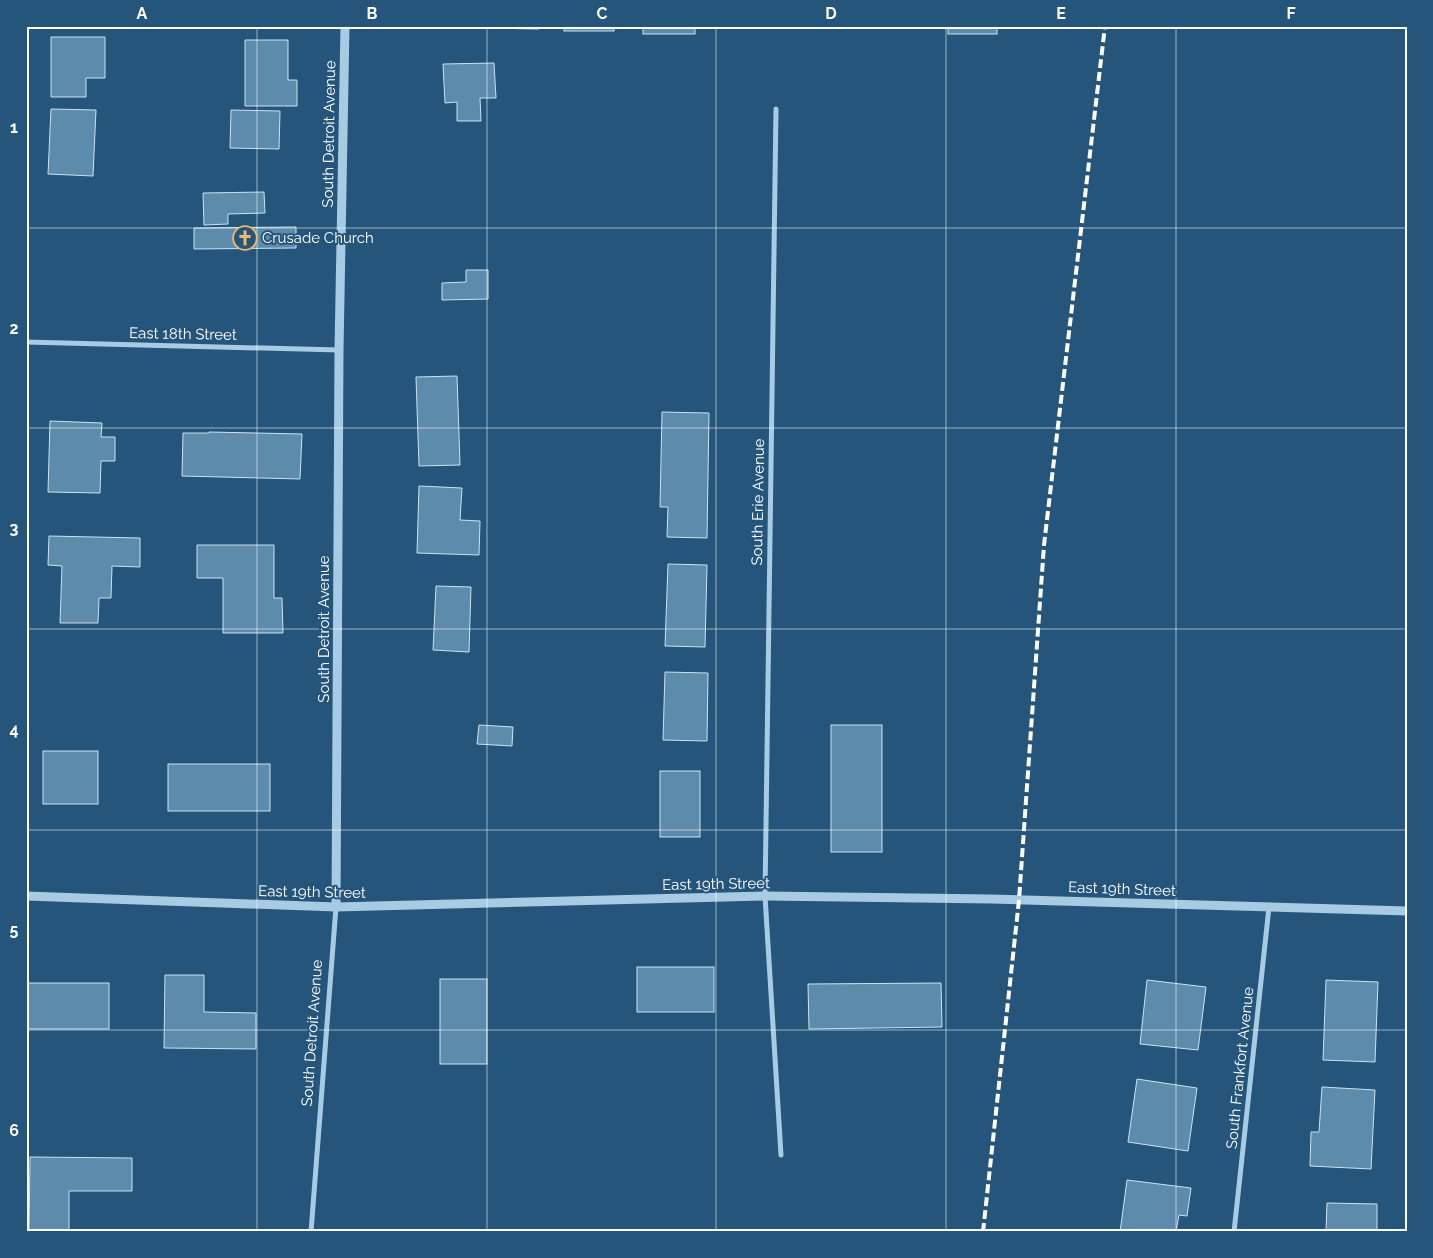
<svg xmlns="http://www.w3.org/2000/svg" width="1433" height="1258" font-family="Raleway,sans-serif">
<rect width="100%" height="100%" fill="#25557a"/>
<g fill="#5d8bac" stroke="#cbe3f3">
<polygon points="486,26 539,26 539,29 486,28"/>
<rect x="564" y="26" width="50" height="5"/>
<rect x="643" y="26" width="52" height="8"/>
<rect x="948" y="26" width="49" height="8"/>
<polygon points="51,37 105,37 105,78 86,78 86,97 51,97"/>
<polygon points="245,40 288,40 288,80 297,80 297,106 245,106"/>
<polygon points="494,63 496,98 480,98 481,121 457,121 457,102 445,103 443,64"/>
<polygon points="51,109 96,110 93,176 48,174"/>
<polygon points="231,110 280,111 279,149 230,148"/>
<polygon points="264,192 265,213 228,214 228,224 204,225 203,193"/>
<polygon points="296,227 296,248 194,249 194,228"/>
<polygon points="466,270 488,270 488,299 442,300 442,283 466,282"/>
<polygon points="457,376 460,465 419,466 416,377"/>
<polygon points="662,412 709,413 707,538 667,537 668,507 660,507"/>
<polygon points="50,421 102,423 101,437 115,437 115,461 101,461 100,493 48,492"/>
<polygon points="209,432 302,434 300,479 182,476 183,433 209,433"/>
<polygon points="419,486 462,488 460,520 480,521 479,555 417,553"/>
<polygon points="49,536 140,538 140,567 112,566 111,598 99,598 98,623 60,623 62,566 48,565"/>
<polygon points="197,545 274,545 274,598 282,598 283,633 223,633 223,578 197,578"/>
<polygon points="668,564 707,565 705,647 665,646"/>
<polygon points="436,586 471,587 469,652 433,650"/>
<polygon points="665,672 708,673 707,741 663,740"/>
<polygon points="479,725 513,727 512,746 477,744"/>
<rect x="831" y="725" width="51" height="127"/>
<rect x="43" y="751" width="55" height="53"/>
<rect x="168" y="764" width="102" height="47"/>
<rect x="660" y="771" width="40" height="66"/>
<rect x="637" y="967" width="77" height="45"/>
<polygon points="165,975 204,975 204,1012 256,1013 256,1049 164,1048"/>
<rect x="440" y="979" width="47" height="85"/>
<polygon points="1147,980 1206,987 1198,1050 1140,1044"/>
<polygon points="1326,980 1378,982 1375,1062 1323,1060"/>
<rect x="26" y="983" width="83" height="46"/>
<polygon points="941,983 942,1027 809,1029 808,984"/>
<polygon points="1137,1079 1197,1088 1188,1151 1128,1142"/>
<polygon points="1322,1087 1375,1090 1371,1169 1310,1166 1311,1132 1319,1132"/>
<polygon points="30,1157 132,1158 132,1191 69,1191 69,1232 29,1232"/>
<polygon points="1127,1180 1191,1188 1187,1216 1179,1215 1176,1232 1120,1232"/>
<polygon points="1327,1203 1377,1204 1377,1232 1326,1232"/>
</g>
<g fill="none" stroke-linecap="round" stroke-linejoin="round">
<g stroke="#a8cbe4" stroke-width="5">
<polyline points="776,109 765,896 781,1155"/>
<polyline points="26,342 339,350"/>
<polyline points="311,1232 336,907"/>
<polyline points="1234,1232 1269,907"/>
</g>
<g stroke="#a8cbe4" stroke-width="9">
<polyline points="26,896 336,907 765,896 992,899 1407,911"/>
<polyline points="336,907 339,350 345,26"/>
</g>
<polyline stroke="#fff" stroke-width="4" stroke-dasharray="9 4" stroke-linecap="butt" points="983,1232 1019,900 1044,545 1105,26"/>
</g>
<path fill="none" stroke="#fff" stroke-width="1" stroke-opacity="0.55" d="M257,26V1232M487,26V1232M716,26V1232M946,26V1232M1176,26V1232M26,228H1407M26,428H1407M26,629H1407M26,830H1407M26,1030H1407"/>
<defs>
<g id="church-ring" transform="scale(1.25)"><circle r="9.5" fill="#25557a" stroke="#edb76d" stroke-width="1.5"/><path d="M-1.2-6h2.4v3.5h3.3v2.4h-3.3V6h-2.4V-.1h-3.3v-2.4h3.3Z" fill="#edb76d"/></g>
</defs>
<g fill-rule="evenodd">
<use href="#church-ring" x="245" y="238"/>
</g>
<g text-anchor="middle" stroke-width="4" stroke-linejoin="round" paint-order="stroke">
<g font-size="15" fill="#fff" stroke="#25557a">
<text transform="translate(329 134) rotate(-89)" y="5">South Detroit Avenue</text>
<text transform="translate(183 334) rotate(1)" y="5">East 18th Street</text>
<text transform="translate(758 502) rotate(-89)" y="5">South Erie Avenue</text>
<text transform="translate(324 629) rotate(-90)" y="5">South Detroit Avenue</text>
<text transform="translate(716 884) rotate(-1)" y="5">East 19th Street</text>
<text transform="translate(1122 889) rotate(2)" y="5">East 19th Street</text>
<text transform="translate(312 892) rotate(1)" y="5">East 19th Street</text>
<text transform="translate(312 1033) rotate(-86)" y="5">South Detroit Avenue</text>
<text transform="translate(1240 1068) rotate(-84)" y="5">South Frankfort Avenue</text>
</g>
<g font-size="15" fill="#fff" stroke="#25557a" text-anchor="start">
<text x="262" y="243">Crusade Church</text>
</g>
</g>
<rect width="1433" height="1258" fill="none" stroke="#25557a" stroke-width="55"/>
<rect x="28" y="28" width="1378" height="1202" fill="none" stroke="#fff" stroke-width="2"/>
<g font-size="16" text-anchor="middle" font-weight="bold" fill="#fff">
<text x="142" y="19">A</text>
<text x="372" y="19">B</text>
<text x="602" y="19">C</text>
<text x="831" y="19">D</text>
<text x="1061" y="19">E</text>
<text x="1291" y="19">F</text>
<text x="14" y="133">1</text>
<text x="14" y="334">2</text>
<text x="14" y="534">3</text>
<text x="14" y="735">4</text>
<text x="14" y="935">5</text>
<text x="14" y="1136">6</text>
</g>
</svg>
